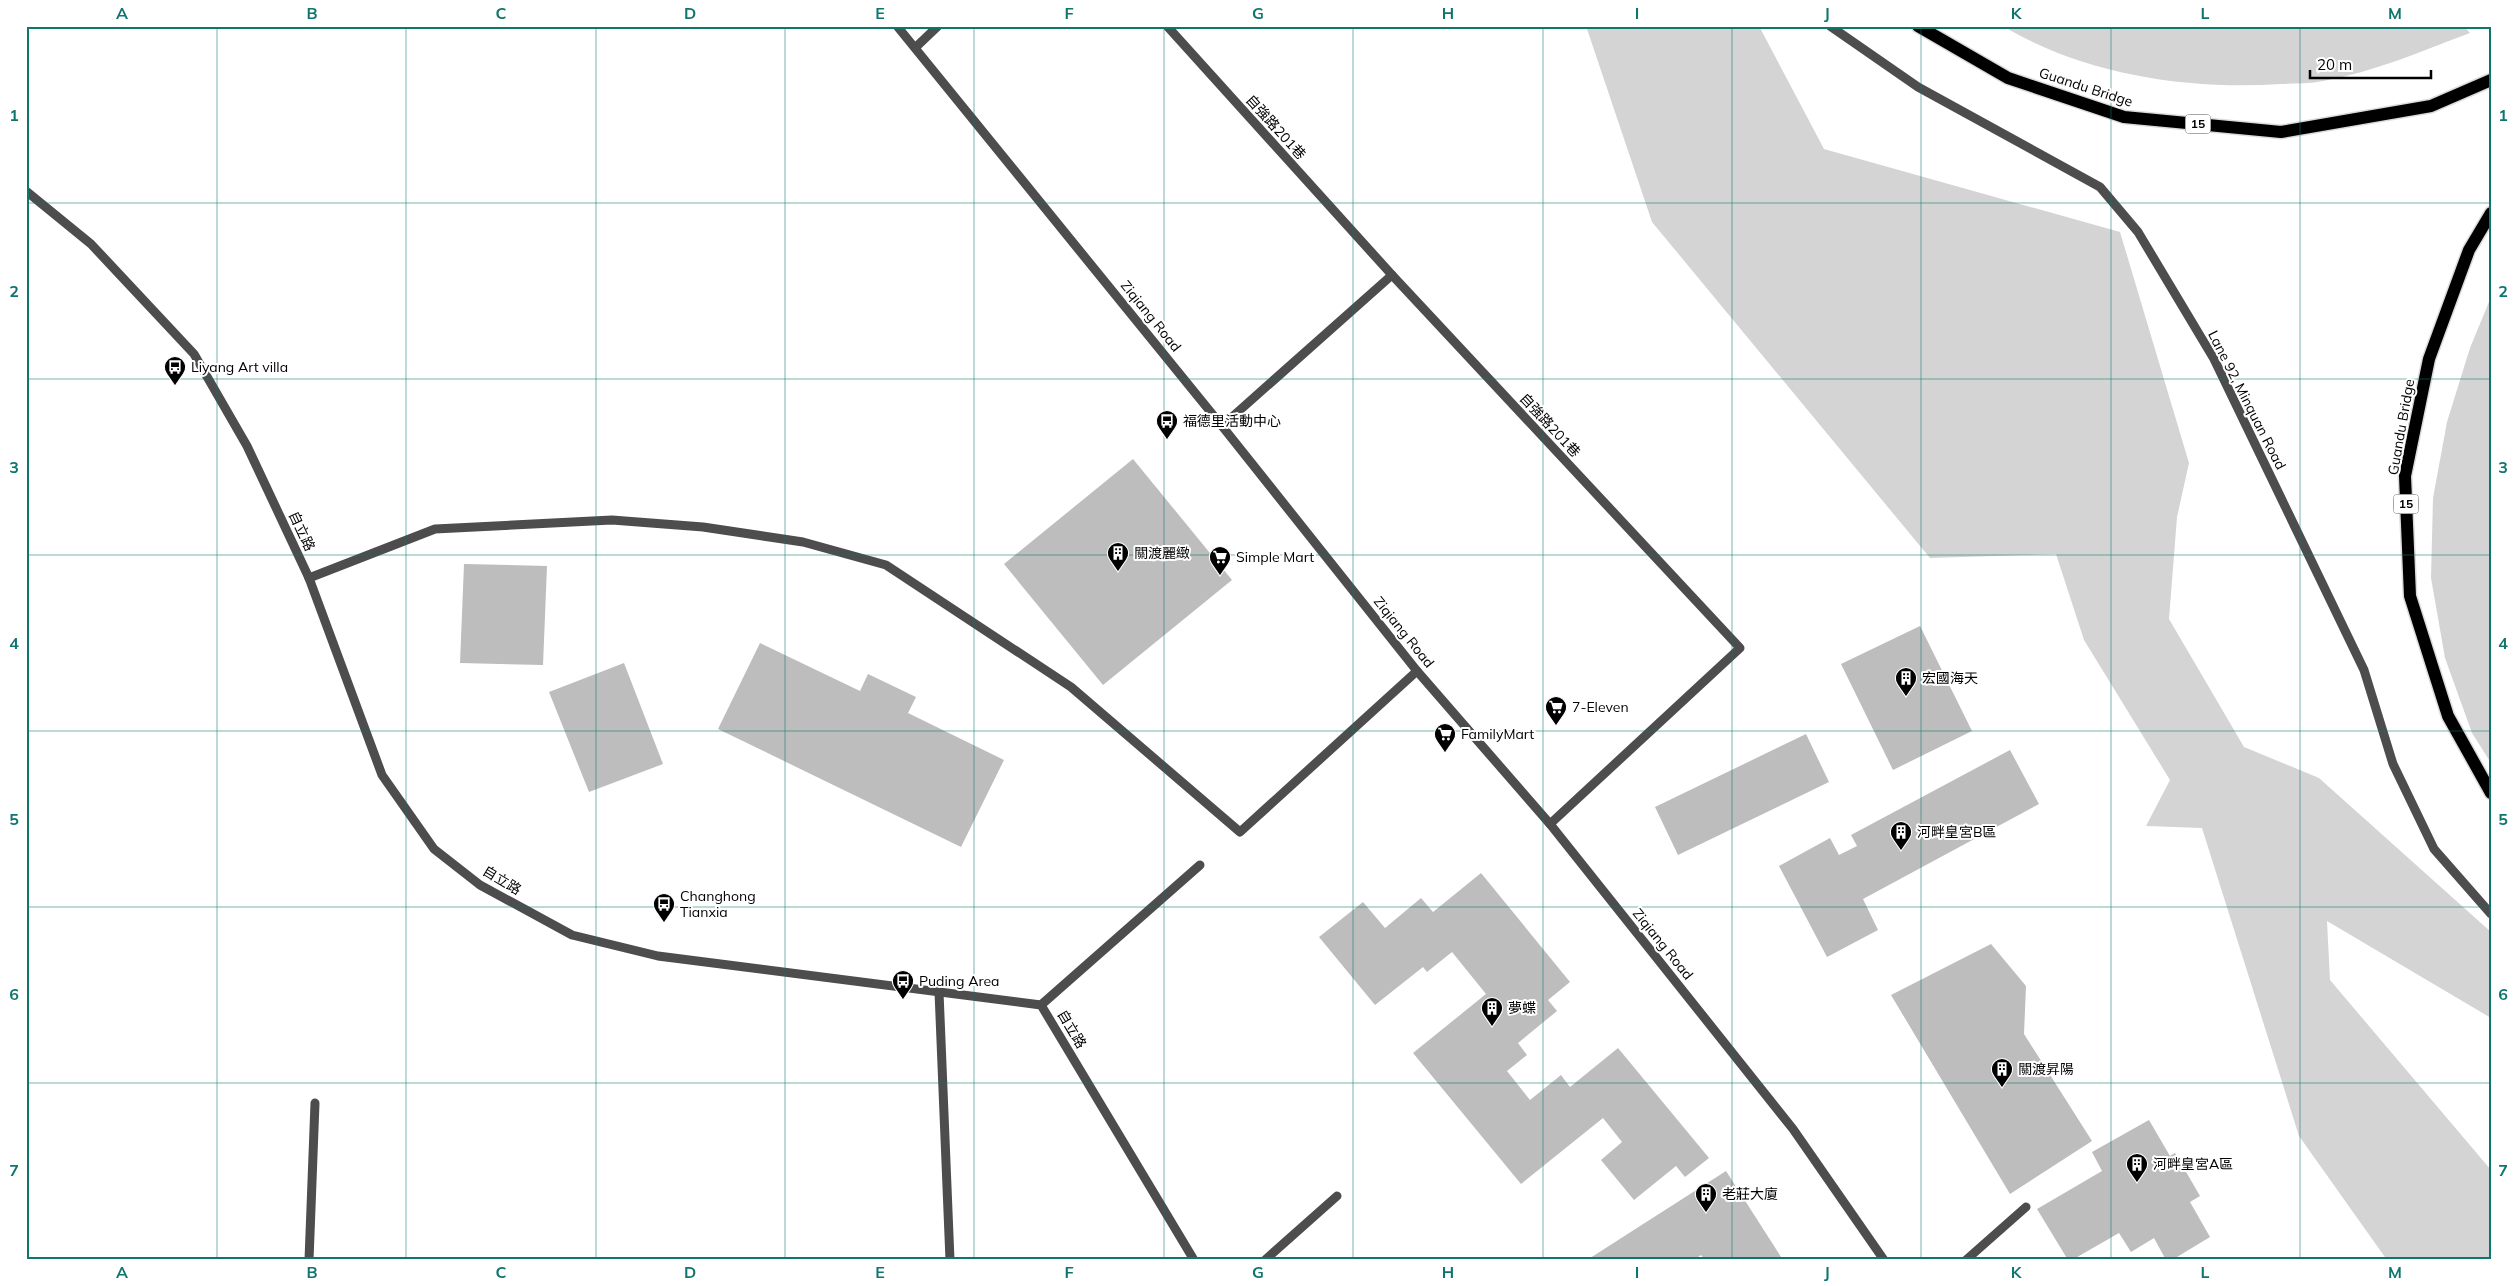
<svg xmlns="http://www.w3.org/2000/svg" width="2517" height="1286" font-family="Mulish,'Noto Sans TC',sans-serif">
<rect width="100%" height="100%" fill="#fff"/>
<g fill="#d4d4d4">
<polygon points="1586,26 1759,26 1824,149 2120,232 2189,463 2177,517 2169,619 2244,747 2319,778 2491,932 2491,1018 2327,921 2330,980 2491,1170 2491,1260 2387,1260 2299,1136 2202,828 2146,826 2170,780 2084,640 2056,554 1930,558 1652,222"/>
<path d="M2003,26H2464L2470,33C2422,51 2374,72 2323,81C2309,84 2295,83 2281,84C2188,90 2084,75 2003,26Z"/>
<polygon points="2491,297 2491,763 2472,733 2445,658 2431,578 2433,498 2447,422 2470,348"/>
</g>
<g fill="#bdbdbd">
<polygon points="1133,459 1232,580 1103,685 1004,564"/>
<polygon points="464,564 547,566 543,665 460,663"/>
<polygon points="1920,626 1972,731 1893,770 1841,664"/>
<polygon points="760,643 860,691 868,674 916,697 908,713 1004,760 961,847 718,729"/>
<polygon points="624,663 663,764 589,792 549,692"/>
<polygon points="1806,734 1829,782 1678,855 1655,807"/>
<polygon points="2010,750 2039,804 1863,899 1878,930 1827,957 1779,866 1830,838 1839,855 1857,846 1851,835"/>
<polygon points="1481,873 1570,982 1548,1000 1557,1011 1518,1043 1527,1055 1507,1071 1530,1100 1561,1075 1570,1087 1618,1048 1709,1158 1685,1177 1676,1166 1634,1200 1601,1160 1622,1142 1603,1118 1521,1184 1413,1053 1486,994 1452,952 1427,972 1423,967 1375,1005 1319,937 1363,902 1385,928 1421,898 1433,912"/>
<polygon points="1991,944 2026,986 2024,1034 2092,1141 2010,1194 1891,995"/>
<polygon points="2149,1120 2170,1156 2175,1153 2200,1196 2190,1202 2210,1237 2172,1260 2166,1260 2154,1238 2131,1252 2119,1233 2072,1260 2068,1260 2037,1209 2102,1171 2092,1152"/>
<polygon points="1726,1171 1783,1260 1705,1260 1701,1255 1694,1260 1587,1260"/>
</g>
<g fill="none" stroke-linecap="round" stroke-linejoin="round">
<g stroke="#dbdbdb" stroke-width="15">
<g id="major">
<polyline points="1918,26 2008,78 2124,117 2281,132 2431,106 2491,80"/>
<polyline points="2491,213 2469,250 2429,359 2405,476 2410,596 2448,716 2491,793"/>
</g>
</g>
<g stroke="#4d4d4d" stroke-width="9">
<polyline points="897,26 1222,426 1417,671 1550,824 1793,1129 1884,1260"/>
<polyline points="1167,26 1392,275 1740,648 1550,824"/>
<polyline points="1830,26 1918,87 2100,187 2138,232 2214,359 2364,670 2393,764 2434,849 2491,914"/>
<polyline points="916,47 938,26"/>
<polyline points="26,191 91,244 194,354 247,446 309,578 382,775 434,849 480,885 572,935 658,956 1041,1005 1194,1260"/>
<polyline points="1222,426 1392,275"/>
<polyline points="309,578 435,529 612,520 703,527 803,542 886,565 1071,687 1240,832 1417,671"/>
<polyline points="939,992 950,1260"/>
<polyline points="1041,1005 1200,865"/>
<polyline points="309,1260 315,1103"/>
<polyline points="1265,1260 1337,1196"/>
<polyline points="1966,1260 2026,1207"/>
</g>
<use href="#major" stroke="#000" stroke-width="12"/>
</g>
<path fill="none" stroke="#0f766e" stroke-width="1" stroke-opacity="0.55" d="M217,26V1260M406,26V1260M596,26V1260M785,26V1260M974,26V1260M1164,26V1260M1353,26V1260M1543,26V1260M1732,26V1260M1921,26V1260M2111,26V1260M2300,26V1260M26,203H2491M26,379H2491M26,555H2491M26,731H2491M26,907H2491M26,1083H2491"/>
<defs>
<g id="bus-pin" transform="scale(1.125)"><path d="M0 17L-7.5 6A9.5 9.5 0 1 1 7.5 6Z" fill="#000" stroke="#fff"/><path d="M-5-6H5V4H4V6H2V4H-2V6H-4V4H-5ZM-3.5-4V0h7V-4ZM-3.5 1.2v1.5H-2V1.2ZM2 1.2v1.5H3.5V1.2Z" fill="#fff"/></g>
<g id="building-pin" transform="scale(1.125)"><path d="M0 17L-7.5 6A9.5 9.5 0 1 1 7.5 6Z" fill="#000" stroke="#fff"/><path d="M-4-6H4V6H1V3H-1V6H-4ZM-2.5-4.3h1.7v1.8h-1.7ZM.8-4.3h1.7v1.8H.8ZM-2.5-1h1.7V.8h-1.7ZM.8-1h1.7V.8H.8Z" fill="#fff"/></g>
<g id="supermarket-pin" transform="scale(1.125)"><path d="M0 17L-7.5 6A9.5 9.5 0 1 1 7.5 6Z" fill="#000" stroke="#fff"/><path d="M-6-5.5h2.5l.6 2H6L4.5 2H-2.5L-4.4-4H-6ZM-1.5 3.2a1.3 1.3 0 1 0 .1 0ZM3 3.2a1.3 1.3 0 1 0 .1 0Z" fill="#fff"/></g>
</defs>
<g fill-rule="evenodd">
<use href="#bus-pin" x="175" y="367"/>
<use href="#bus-pin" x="1167" y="421"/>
<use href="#building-pin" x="1118" y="553"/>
<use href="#supermarket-pin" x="1220" y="557"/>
<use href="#building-pin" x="1906" y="678"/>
<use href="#supermarket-pin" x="1556" y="707"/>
<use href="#supermarket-pin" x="1445" y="734"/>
<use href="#building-pin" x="1901" y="832"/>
<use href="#bus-pin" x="664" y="904"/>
<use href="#bus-pin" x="903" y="981"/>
<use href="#building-pin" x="1492" y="1008"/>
<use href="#building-pin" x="2002" y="1069"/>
<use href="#building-pin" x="2137" y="1164"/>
<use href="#building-pin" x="1706" y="1194"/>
</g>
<g text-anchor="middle" stroke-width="4" stroke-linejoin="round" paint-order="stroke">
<g fill="#fff" stroke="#4c4c4c" stroke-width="1">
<rect x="2185.5" y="114.5" width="25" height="19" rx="4"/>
<rect x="2393.5" y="494.5" width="25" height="19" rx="4"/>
</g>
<g font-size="12" font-weight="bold" fill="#000">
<text x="2198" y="128">15</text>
<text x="2406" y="508">15</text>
</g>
<g font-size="14" fill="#000" stroke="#fff">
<text transform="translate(2086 87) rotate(18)" y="5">Guandu Bridge</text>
<text transform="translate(1276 127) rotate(48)" y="5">自強路201巷</text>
<text transform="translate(1151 316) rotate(51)" y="5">Ziqiang Road</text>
<text transform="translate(2247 400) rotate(63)" y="5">Lane 92, Minquan Road</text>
<text transform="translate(1550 425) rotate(47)" y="5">自強路201巷</text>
<text transform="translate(2401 427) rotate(-80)" y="5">Guandu Bridge</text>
<text transform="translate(302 531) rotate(65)" y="5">自立路</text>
<text transform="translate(1404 632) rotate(51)" y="5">Ziqiang Road</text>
<text transform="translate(502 880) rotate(31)" y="5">自立路</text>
<text transform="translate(1663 944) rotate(51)" y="5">Ziqiang Road</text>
<text transform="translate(1072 1029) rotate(59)" y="5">自立路</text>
</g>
<g font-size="14" fill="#000" stroke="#fff" text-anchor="start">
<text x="191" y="372">Liyang Art villa</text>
<text x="1183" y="426">福德里活動中心</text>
<text x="1134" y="558">關渡麗緻</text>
<text x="1236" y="562">Simple Mart</text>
<text x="1922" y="683">宏國海天</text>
<text x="1572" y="712">7-Eleven</text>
<text x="1461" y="739">FamilyMart</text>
<text x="1917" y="837">河畔皇宮B區</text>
<text x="680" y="901">Changhong<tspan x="680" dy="16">Tianxia</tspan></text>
<text x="919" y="986">Puding Area</text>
<text x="1508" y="1013">夢蝶</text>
<text x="2018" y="1074">關渡昇陽</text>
<text x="2153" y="1169">河畔皇宮A區</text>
<text x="1722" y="1199">老莊大廈</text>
</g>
</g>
<rect width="2517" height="1286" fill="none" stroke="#ffffff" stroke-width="55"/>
<path d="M2310 70v8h121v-8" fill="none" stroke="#000000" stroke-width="2.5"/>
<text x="2317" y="70" font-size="15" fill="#000000" stroke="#ffffff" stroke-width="4" paint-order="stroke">20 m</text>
<rect x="28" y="28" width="2462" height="1230" fill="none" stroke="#0f766e" stroke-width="2"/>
<g font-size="16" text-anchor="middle" font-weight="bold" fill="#0f766e">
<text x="122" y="19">A</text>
<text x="312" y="19">B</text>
<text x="501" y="19">C</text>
<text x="690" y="19">D</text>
<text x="880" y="19">E</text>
<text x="1069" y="19">F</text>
<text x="1258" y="19">G</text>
<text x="1448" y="19">H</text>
<text x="1637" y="19">I</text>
<text x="1827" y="19">J</text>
<text x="2016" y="19">K</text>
<text x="2205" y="19">L</text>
<text x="2395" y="19">M</text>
<text x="14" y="121">1</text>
<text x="2503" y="121">1</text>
<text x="14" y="297">2</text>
<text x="2503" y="297">2</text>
<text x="14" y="473">3</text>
<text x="2503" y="473">3</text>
<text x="14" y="649">4</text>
<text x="2503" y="649">4</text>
<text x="14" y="825">5</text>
<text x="2503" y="825">5</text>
<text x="14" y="1000">6</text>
<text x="2503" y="1000">6</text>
<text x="14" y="1176">7</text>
<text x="2503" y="1176">7</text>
<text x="122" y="1278">A</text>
<text x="312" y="1278">B</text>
<text x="501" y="1278">C</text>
<text x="690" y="1278">D</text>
<text x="880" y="1278">E</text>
<text x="1069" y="1278">F</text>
<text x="1258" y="1278">G</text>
<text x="1448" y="1278">H</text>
<text x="1637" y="1278">I</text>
<text x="1827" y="1278">J</text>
<text x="2016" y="1278">K</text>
<text x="2205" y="1278">L</text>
<text x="2395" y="1278">M</text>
</g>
</svg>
